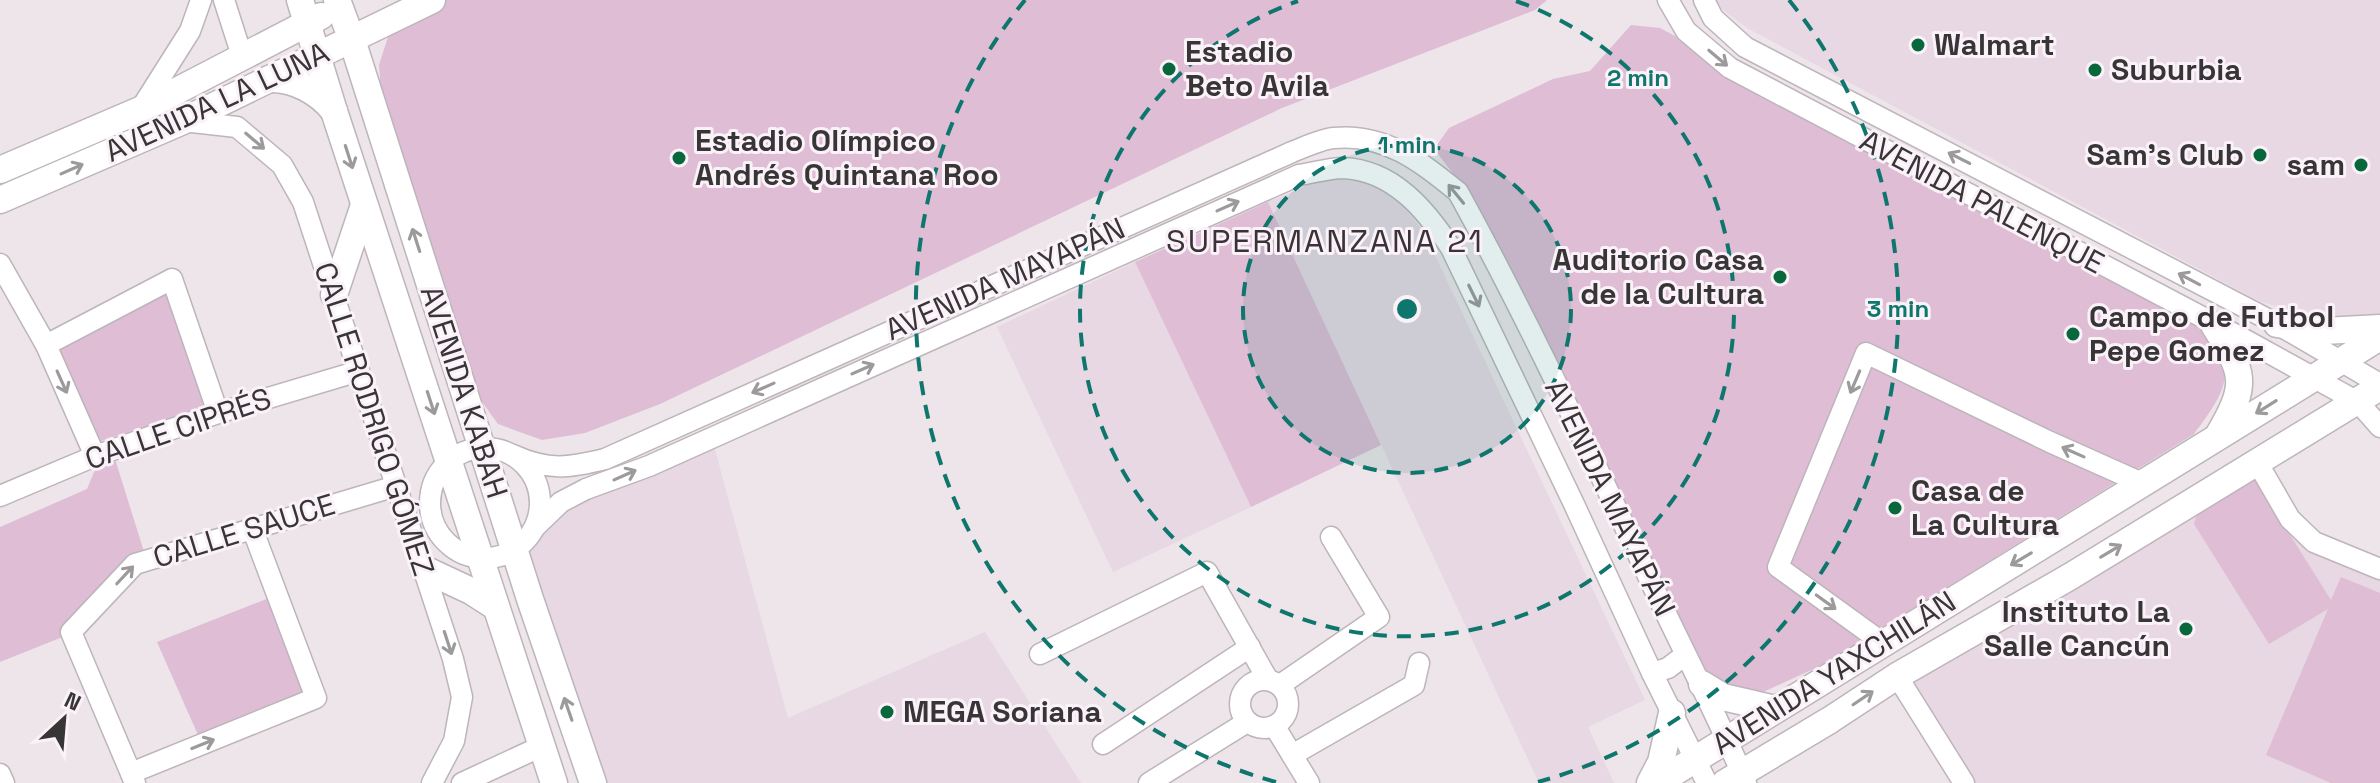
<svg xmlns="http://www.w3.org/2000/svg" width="2380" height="783" font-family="'Space Grotesk',sans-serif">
<rect width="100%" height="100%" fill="#ede5ea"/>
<g fill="#e7d8e3">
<polygon points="1716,0 2380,0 2380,317 2314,318 2259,301 1747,28 1723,10"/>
<polygon points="1325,178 1365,182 1396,198 1424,232 1645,700 1588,727 1614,783 1539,783 1268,202"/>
<polygon points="1135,262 1251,507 1113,572 997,327"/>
<polygon points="711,435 788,718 985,632 1081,783 604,783 521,525"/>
<polygon points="2252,466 2307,545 2380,575 2380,783 1973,783 1907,683"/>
</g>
<g fill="#debdd5">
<polygon points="443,0 1547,0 1535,10 1282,108 660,404 585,433 542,440 498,424 475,392 383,118 379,65 389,34"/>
<path d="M1631,25L1660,28L2202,319C2237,371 2230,386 2194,434L1820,666L1759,694L1727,689L1696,664L1491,231L1475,202L1434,149L1449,128L1553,79L1590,71Z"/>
<polygon points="1268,202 1381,445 1251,507 1135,262"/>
<polygon points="168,288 205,408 101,441 56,348"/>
<polygon points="115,459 145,555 65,636 0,662 0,527 87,489 97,465"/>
<polygon points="2253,476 2331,600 2341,577 2380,593 2380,783 2331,783 2266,755 2328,609 2269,644 2194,524 2198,510"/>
<polygon points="269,598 304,692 198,735 157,642"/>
</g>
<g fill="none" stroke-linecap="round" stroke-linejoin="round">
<g stroke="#bdb5bb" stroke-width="23">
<g id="minor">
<polyline points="224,0 242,56"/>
<polyline points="1668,0 1686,31 1730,68 2240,337 2358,402 2380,427"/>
<polyline points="1704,0 1713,18 1745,47 2277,324 2380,384"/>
<polyline points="140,110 190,31 201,0"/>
<polyline points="183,121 237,127 282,165 303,202 453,659 462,697 454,741 432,783"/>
<polyline points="0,264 46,345 95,456"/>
<polyline points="46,345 172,279 218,413"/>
<circle cx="485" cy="503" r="55"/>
<path d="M513,455C548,471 569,468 605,459L1292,152C1305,147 1321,139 1334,138C1385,133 1421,162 1458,192C1524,312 1583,438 1642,563C1676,637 1714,708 1746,783"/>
<polyline points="2257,462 2290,519 2314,542 2380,569"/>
<polyline points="0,496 95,456 218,413 359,371"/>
<path d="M535,527L561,502L586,489L649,466L1299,175C1313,173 1329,168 1343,168C1393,170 1426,210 1451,248L1573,502L1652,673L1707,783"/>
<polyline points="1883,643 1778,567 1866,353 2050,442 2144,484"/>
<polyline points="1040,654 1207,572 1268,680"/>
<polyline points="1652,673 1668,668 1685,655"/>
<polyline points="1897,676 1964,783"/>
<circle cx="1264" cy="704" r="24"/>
<polyline points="1280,685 1379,617 1331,537"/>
<polyline points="1275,727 1309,783"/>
<polyline points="1103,744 1250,647"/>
<polyline points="1292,755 1414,685 1419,663"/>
<polyline points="131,773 316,698 252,528"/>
<polyline points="0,774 4,783"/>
<polyline points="135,783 71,632 135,564 396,486"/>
<polyline points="462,783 542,746"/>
<polyline points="1149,783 1247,722"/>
</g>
</g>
<g stroke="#bdb5bb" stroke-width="29">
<g id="major">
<polyline points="300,0 334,111 554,783"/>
<polyline points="337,0 352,40 530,599 593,783"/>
<path d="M269,79C294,78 319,92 334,111"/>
<polyline points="0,170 140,110 321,16"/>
<polyline points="0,200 183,121 432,0"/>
<polyline points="334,295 364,205"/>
<polyline points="2277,324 2324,331 2380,328"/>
<path d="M2214,325C2244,373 2249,383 2219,434"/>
<polyline points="424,569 471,591 496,607"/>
<polyline points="1702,684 1723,697 1775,709"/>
<polyline points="1650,783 1661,762 1672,713"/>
<polyline points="1657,783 2380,337"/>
<polyline points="1725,783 1830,720 1897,676 2071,576 2380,387"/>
</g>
</g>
<use href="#minor" stroke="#fff" stroke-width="20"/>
<use href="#major" stroke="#fff" stroke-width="26"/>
</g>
<defs><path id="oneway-shaft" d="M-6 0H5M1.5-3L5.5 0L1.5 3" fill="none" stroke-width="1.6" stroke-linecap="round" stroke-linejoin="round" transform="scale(2)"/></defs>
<g stroke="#9c9a9b">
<use href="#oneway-shaft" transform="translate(1718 58) rotate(40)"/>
<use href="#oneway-shaft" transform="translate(255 141) rotate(40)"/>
<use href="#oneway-shaft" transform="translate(349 157) rotate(72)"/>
<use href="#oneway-shaft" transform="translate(1959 158) rotate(-153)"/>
<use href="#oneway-shaft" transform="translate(72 169) rotate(-24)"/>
<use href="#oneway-shaft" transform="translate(1456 194) rotate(-129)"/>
<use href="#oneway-shaft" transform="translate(1228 206) rotate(-24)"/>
<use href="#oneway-shaft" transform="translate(416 240) rotate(-108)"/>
<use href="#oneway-shaft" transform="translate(2189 279) rotate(-152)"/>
<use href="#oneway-shaft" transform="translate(1474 296) rotate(64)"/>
<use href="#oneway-shaft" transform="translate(863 369) rotate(-24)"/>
<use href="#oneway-shaft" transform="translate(62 382) rotate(66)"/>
<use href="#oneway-shaft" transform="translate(1855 382) rotate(113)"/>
<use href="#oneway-shaft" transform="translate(763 388) rotate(156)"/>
<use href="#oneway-shaft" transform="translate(431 403) rotate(72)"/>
<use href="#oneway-shaft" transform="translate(2266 407) rotate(148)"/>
<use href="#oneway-shaft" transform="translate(2073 452) rotate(-156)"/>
<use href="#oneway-shaft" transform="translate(625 475) rotate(-24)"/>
<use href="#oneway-shaft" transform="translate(2111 551) rotate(-31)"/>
<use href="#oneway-shaft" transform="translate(2021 559) rotate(149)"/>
<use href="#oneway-shaft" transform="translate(125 575) rotate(-47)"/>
<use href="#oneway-shaft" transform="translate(1826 602) rotate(36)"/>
<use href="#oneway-shaft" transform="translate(448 643) rotate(72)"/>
<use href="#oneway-shaft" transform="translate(1863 698) rotate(-34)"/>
<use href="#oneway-shaft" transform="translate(568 709) rotate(-109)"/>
<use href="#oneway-shaft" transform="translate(203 744) rotate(-22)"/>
</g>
<circle cx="1407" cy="309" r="164" fill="#0f766e" fill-opacity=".12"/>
<g fill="none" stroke="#0f766e" stroke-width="4" stroke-dasharray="14 10">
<circle cx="1407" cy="309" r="164"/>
<path d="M1516 1A327 327 0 1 1 1298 1"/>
<path d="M1276 782A491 491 0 0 1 1025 0M1789 0A491 491 0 0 1 1538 782"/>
</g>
<g fill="#08683b" stroke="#faf2f8" stroke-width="3">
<circle cx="1918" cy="45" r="8"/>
<circle cx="1169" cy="69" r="8"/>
<circle cx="2095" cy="70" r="8"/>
<circle cx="2260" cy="155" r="8"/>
<circle cx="679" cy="158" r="8"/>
<circle cx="2361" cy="165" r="8"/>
<circle cx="1780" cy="277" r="8"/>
<circle cx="2073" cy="334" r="8"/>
<circle cx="1895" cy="508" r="8"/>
<circle cx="2186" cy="629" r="8"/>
<circle cx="887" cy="712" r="8"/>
</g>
<g text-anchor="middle" stroke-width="6" stroke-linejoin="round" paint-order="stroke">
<g font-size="30" font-weight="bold" fill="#383537" stroke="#faf2f8" text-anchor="start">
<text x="1934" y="55">Walmart</text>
<text x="1185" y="62">Estadio<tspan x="1185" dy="34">Beto Avila</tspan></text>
<text x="2111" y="80">Suburbia</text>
<text x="695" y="151">Estadio Olímpico<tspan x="695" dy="34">Andrés Quintana Roo</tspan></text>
<text x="2244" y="165" text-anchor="end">Sam's Club</text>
<text x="2345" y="175" text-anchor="end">sam</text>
<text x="1764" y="270" text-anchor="end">Auditorio Casa<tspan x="1764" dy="34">de la Cultura</tspan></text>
<text x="2089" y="327">Campo de Futbol<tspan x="2089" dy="34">Pepe Gomez</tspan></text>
<text x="1911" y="501">Casa de<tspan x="1911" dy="34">La Cultura</tspan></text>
<text x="2170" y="622" text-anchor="end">Instituto La<tspan x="2170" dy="34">Salle Cancún</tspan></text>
<text x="903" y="722">MEGA Soriana</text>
</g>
<g font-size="30" fill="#383537" stroke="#faf2f8">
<text transform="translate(217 102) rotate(-25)" y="10">AVENIDA LA LUNA</text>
<text transform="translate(1982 202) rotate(28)" y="10">AVENIDA PALENQUE</text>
<text transform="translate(1005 279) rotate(-24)" y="10">AVENIDA MAYAPÁN</text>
<text transform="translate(464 392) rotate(72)" y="10">AVENIDA KABAH</text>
<text transform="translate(374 419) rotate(72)" y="10">CALLE RODRIGO GÓMEZ</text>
<text transform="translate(178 429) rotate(-19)" y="10">CALLE CIPRÉS</text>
<text transform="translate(1610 498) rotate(64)" y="10">AVENIDA MAYAPÁN</text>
<text transform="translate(244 531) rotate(-17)" y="10">CALLE SAUCE</text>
<text transform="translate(1834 673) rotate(-32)" y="10">AVENIDA YAXCHILÁN</text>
</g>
<g font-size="32" letter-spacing="2" fill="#393337" stroke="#faf2f8">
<text x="1325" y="252">SUPERMANZANA 21</text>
</g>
</g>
<circle cx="1407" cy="309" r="12" fill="#0f766e" stroke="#faf2f8" stroke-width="4"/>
<g font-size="24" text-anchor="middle" font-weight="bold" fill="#0f766e" stroke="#faf2f8" stroke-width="6" stroke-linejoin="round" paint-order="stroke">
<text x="1638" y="86">2 min</text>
<text x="1407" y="153">1 min</text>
<text x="1898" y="317">3 min</text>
</g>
<g transform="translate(64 719) rotate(26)" stroke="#faf2f8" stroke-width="6" paint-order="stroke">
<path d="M0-6L14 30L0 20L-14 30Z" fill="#383537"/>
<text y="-12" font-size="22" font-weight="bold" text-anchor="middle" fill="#383537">N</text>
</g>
</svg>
